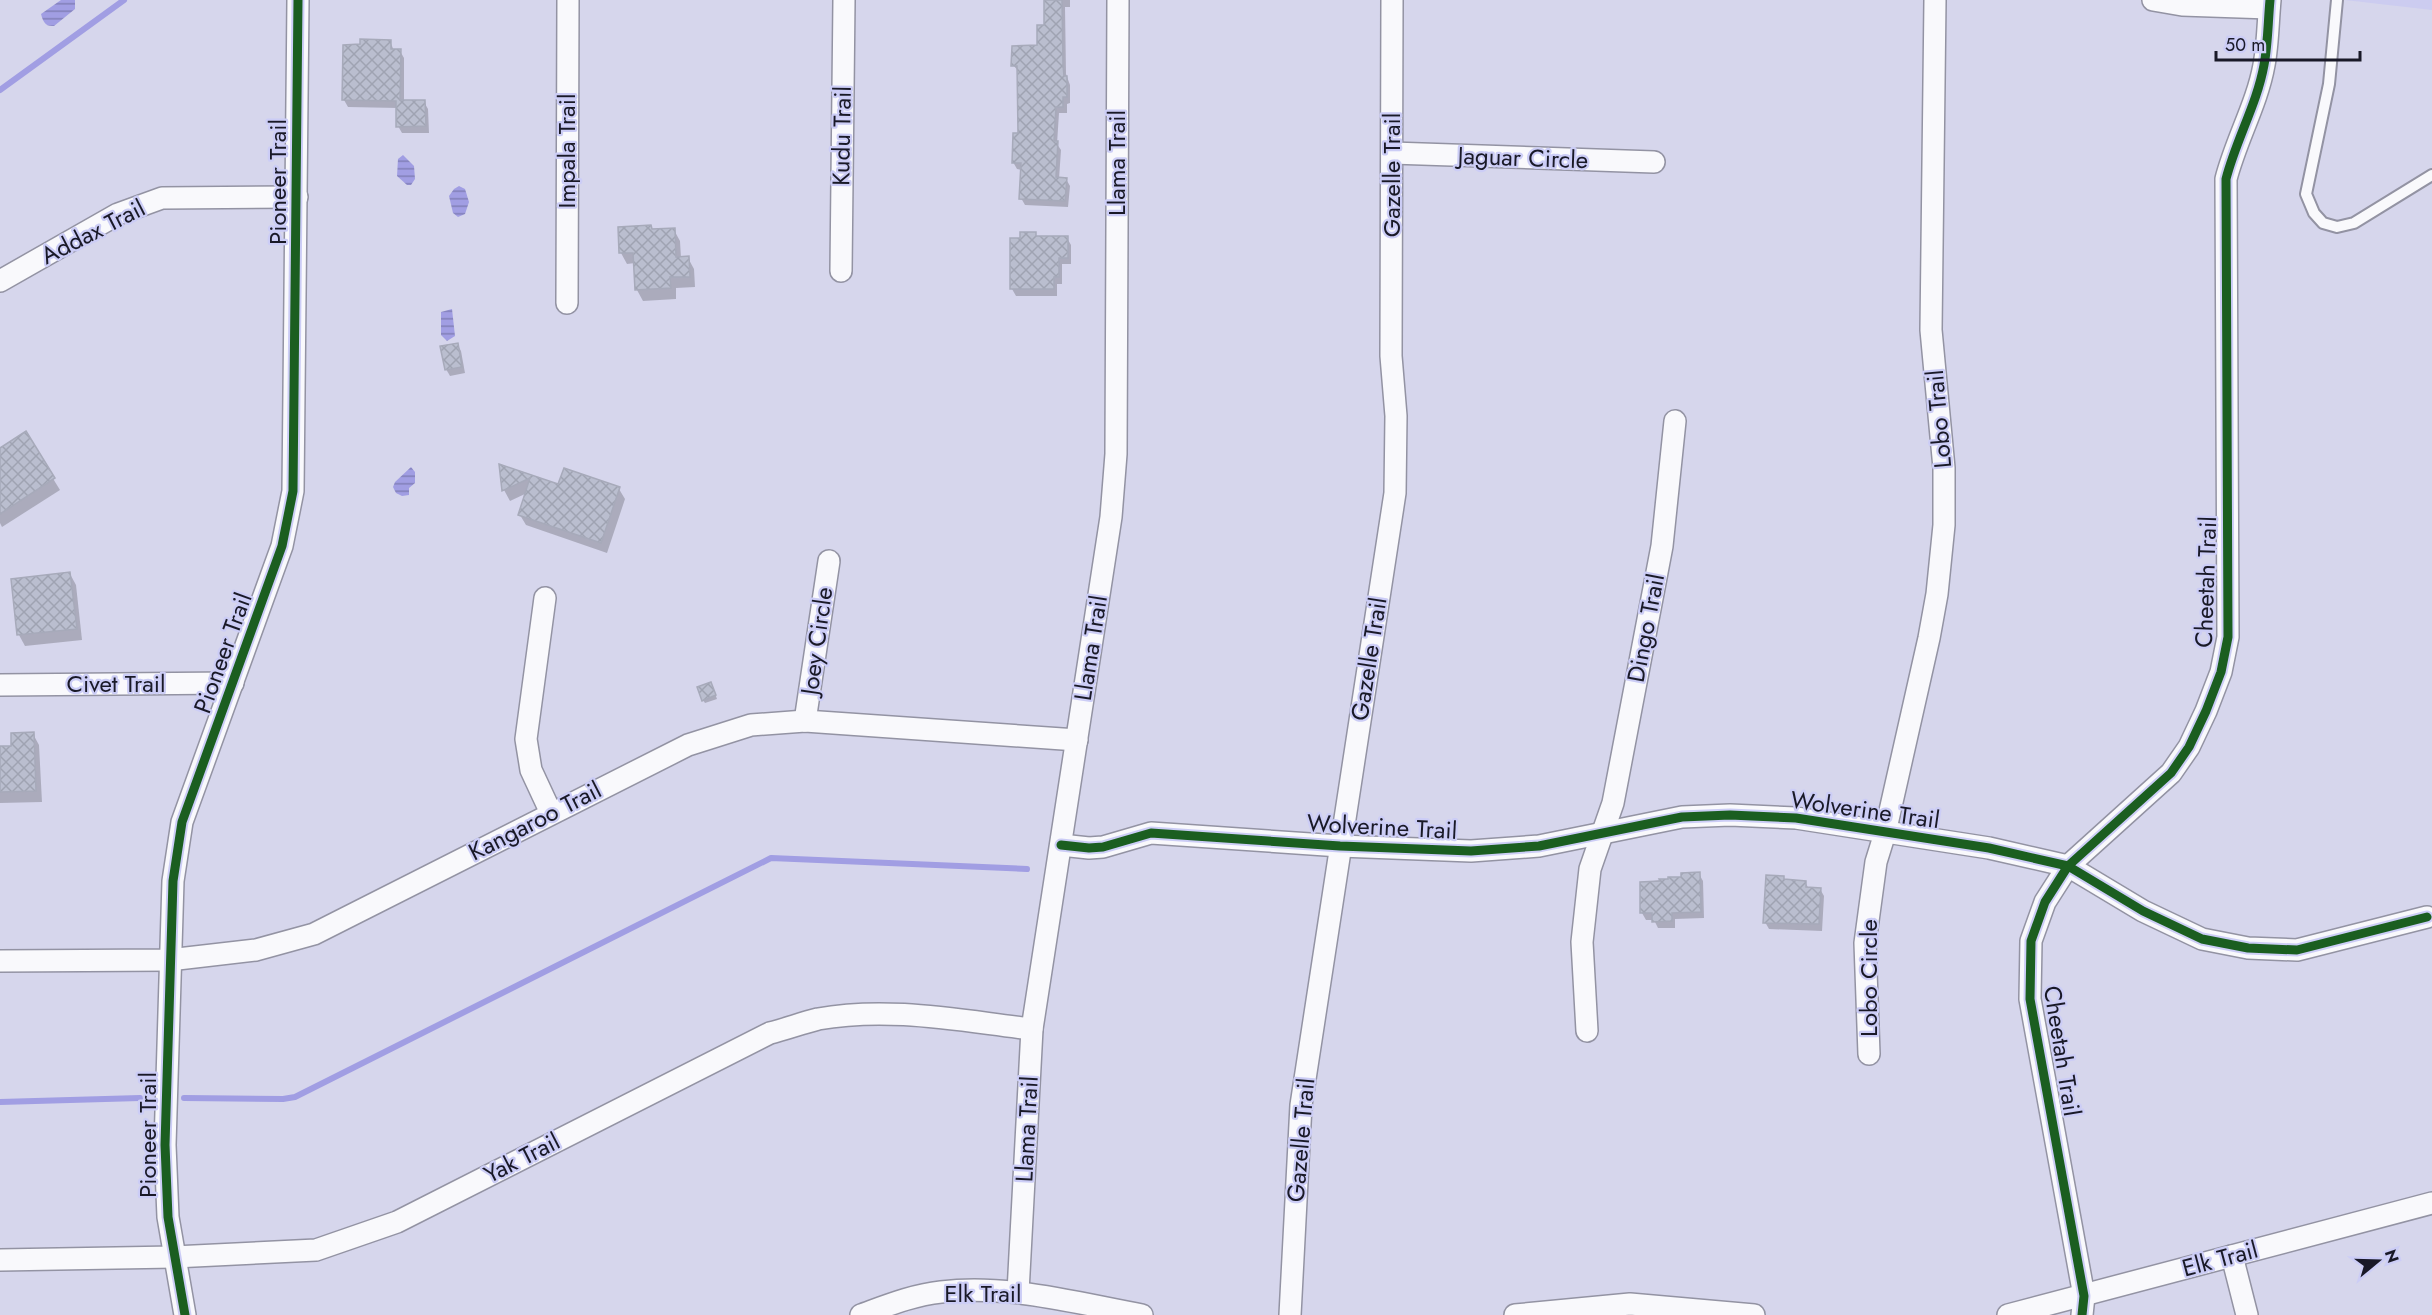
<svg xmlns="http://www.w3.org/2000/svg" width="2432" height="1315" font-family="Jost,sans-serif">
<defs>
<pattern id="water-rules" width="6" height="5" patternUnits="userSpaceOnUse" patternTransform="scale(1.5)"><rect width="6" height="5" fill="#a19ee3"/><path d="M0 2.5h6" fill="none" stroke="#8280b8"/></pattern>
<pattern id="building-cross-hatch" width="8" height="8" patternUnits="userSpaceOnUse" patternTransform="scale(1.5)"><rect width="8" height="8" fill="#babecf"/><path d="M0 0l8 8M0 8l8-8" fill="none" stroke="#9fa3b2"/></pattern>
</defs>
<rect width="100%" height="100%" fill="#d6d6ec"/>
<polygon fill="#ccccf0" points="2345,0 2432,0 2432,10"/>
<g fill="url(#water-rules)">
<path d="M61,0H75V9L54,26C45,27 43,21 41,14Z"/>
<polygon points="403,155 414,166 415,179 411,185 407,185 397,176 398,159"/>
<polygon points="459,186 465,189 469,202 465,214 458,217 453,213 449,196 454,189"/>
<polygon points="452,309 455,336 447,341 441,335 441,312"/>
<polygon points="411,467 415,472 415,483 409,488 409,495 402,496 396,493 393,487 395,482"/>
</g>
<g fill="#0003">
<polygon points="1045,0 1070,0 1070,7 1065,7 1066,74 1070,85 1070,103 1067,104 1067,113 1059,113 1057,144 1061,150 1059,179 1066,179 1070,186 1068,207 1025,205 1021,198 1022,170 1017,169 1013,162 1019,135 1019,72 1013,65 1038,47 1045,27"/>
<polygon points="390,41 394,51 400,51 404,58 404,102 424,102 428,109 429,133 402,133 398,126 398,108 348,107 344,100"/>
<polygon points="674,230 680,241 681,258 688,258 694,269 695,287 676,288 676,299 643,301 637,290 635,263 627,264 621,253 653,231"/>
<polygon points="1035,233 1037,237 1067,238 1071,245 1071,264 1062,264 1062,284 1057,284 1057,296 1016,296 1012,289 1021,240"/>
<polygon points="457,344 461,351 465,373 450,376 446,369"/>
<polygon points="25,433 60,490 2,527 0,523 0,449"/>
<polygon points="501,466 559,486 619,489 625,499 607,553 526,525 520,515 527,493 510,501 504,490"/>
<polygon points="70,574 76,585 82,640 25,646 19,635 13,580"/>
<polygon points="712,686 717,699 705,703 703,700"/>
<polygon points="33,734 39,745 42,802 0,803 0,748 13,747"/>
<polygon points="1699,874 1703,881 1704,918 1675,919 1675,928 1658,928 1654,920 1646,920 1642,913 1641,883"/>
<polygon points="1783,878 1785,881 1805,882 1809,889 1820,889 1824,896 1822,931 1769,929 1765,922"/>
</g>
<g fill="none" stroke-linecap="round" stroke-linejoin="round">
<g stroke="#a19ee3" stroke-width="6">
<polyline points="0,90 124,0"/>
<polyline points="184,1098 283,1099 295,1097 771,858 1027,869"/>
<polyline points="0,1102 140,1098"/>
</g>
</g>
<g fill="url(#building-cross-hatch)" stroke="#a7aaba" stroke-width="1.5">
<polygon points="1044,0 1062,0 1063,65 1064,76 1067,76 1067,97 1063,97 1063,107 1056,107 1054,141 1058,141 1056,177 1067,178 1065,201 1019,199 1021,163 1012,163 1013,133 1018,133 1017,66 1011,66 1012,46 1037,45 1037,25 1044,25"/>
<polygon points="360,39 391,40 391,49 401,49 400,100 425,100 426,126 396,127 396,101 342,100 343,45 360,44"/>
<polygon points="651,225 652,229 675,228 676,257 689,256 690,277 670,277 671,288 635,290 633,253 619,253 618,227"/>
<polygon points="1020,232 1036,232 1036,236 1068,236 1068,258 1059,258 1059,277 1054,277 1054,289 1010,289 1010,238 1020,238"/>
<polygon points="458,343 462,367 445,370 440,346"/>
<polygon points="26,431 55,478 0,514 0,448"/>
<polygon points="499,464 558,484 564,468 620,487 601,543 518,515 530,478 502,491"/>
<polygon points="70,572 77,629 17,635 11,579"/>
<polygon points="711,682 716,695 702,701 697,687"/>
<polygon points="34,732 36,791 0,792 0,746 11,746 11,733"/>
<polygon points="1700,872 1701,912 1672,913 1672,921 1652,922 1652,913 1640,913 1640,882 1660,881 1659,879 1668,879 1668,877 1681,877 1681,873"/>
<polygon points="1766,875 1784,876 1784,879 1806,881 1806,887 1821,888 1819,924 1763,923"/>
</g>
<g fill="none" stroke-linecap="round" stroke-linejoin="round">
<g stroke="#9393a3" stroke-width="14">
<polyline id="service" points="2337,0 2329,84 2306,194 2314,213 2323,223 2337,227 2354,223 2432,175"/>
</g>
<g stroke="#9393a3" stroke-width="24">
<g id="minor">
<polyline points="2153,0 2182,5 2269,8"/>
<polyline points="1392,153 1654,162"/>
<polyline points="841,271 844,0"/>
<polyline points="0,281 118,214 162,198 297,197"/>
<polyline points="567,303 568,0"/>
<polyline points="545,598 526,739 531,770 551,813"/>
<polyline points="0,685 233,683"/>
<polyline points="805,721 829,561"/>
<polyline points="1061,845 1089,848 1103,847 1151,833 1340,846 1471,851 1539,846 1682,817 1730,815 1796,818 1989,848 2068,866 2143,911 2202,939 2248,948 2297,950 2427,917"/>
<polyline points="0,961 169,960 256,950 314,934 688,745 751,725 805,721 1077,740"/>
<polyline points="1587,1031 1582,942 1590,869 1613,803 1662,546 1675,421"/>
<polyline points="1869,1054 1865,943 1876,862 1885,833 1929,638 1937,594 1944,525 1944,468 1931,330 1935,0"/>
<polyline points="2232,1256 2247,1315"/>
<path d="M0,1260L174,1257L316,1250L397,1222L770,1033C786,1029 802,1023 818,1019C890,1006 961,1021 1032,1029"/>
<polyline points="1018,1292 1032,1029 1111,517 1116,454 1118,0"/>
<polyline points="185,1315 168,1217 165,1145 173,881 182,822 282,546 293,491 298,0"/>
<path d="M861,1315C886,1306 913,1295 941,1292C1008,1284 1076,1303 1142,1315"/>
<polyline points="1290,1315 1301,1105 1395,493 1396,416 1391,356 1392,0"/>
<polyline points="1515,1315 1630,1304 1754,1315"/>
<polyline points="2008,1315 2432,1203"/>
<path d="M2082,1315L2084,1296L2030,999L2031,941L2045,902L2068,866L2171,773L2189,747L2206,711L2221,672L2228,637L2226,179C2236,140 2257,104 2264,65C2268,44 2268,21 2270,0"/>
</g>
</g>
<use href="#service" stroke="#f9f9fc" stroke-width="10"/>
<use href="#minor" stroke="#f9f9fc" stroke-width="21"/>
<g stroke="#cccdf6" stroke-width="13">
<g id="cycleway">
<polyline points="1061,845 1089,848 1103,847 1151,833 1340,846 1471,851 1539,846 1682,817 1730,815 1796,818 1989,848 2068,866 2143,911 2202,939 2248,948 2297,950 2427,917"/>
<polyline points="185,1315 168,1217 165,1145 173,881 182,822 282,546 293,491 298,0"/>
<path d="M2082,1315L2084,1296L2030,999L2031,941L2045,902L2068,866L2171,773L2189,747L2206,711L2221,672L2228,637L2226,179C2236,140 2257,104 2264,65C2268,44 2268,21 2270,0"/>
</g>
</g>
<use href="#cycleway" stroke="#1b5e20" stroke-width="9"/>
</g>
<g text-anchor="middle" stroke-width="4.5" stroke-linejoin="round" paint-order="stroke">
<g font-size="24" fill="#191927" stroke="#cccdf6">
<text transform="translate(842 136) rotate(-89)" y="8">Kudu Trail</text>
<text transform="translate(567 151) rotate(-90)" y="8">Impala Trail</text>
<text transform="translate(1523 158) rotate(2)" y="8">Jaguar Circle</text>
<text transform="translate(1117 163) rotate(-90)" y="8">Llama Trail</text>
<text transform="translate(1392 175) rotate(-90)" y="8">Gazelle Trail</text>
<text transform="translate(278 182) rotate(-90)" y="8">Pioneer Trail</text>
<text transform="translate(93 232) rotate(-27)" y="8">Addax Trail</text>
<text transform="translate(1939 419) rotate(-95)" y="8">Lobo Trail</text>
<text transform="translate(2206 582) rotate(-88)" y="8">Cheetah Trail</text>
<text transform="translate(1646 628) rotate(-79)" y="8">Dingo Trail</text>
<text transform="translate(817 641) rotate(-82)" y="8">Joey Circle</text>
<text transform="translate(1091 648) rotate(-81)" y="8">Llama Trail</text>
<text transform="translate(223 653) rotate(-70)" y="8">Pioneer Trail</text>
<text transform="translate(1369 659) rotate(-81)" y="8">Gazelle Trail</text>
<text x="116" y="692">Civet Trail</text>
<text transform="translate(1865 810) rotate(8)" y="8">Wolverine Trail</text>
<text transform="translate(535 821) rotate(-27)" y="8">Kangaroo Trail</text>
<text transform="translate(1382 827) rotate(3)" y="8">Wolverine Trail</text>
<text transform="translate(1869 978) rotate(-90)" y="8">Lobo Circle</text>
<text transform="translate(2062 1051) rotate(81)" y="8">Cheetah Trail</text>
<text transform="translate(1027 1129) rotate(-87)" y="8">Llama Trail</text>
<text transform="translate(148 1135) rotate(-90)" y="8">Pioneer Trail</text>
<text transform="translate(1301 1140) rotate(-85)" y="8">Gazelle Trail</text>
<text transform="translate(522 1158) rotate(-27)" y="8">Yak Trail</text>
<text transform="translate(2220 1259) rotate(-15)" y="8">Elk Trail</text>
<text x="983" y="1302">Elk Trail</text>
</g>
</g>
<g transform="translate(2378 1261) rotate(71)" stroke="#cccdf6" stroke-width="4.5" paint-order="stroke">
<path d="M0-4.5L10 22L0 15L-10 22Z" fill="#191927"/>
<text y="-9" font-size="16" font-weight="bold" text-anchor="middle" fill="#191927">N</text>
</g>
<path d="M2216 51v9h144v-9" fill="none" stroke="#191927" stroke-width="3"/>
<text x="2225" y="51" font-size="18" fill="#191927" stroke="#cccdf6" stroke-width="4.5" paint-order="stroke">50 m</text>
</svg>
